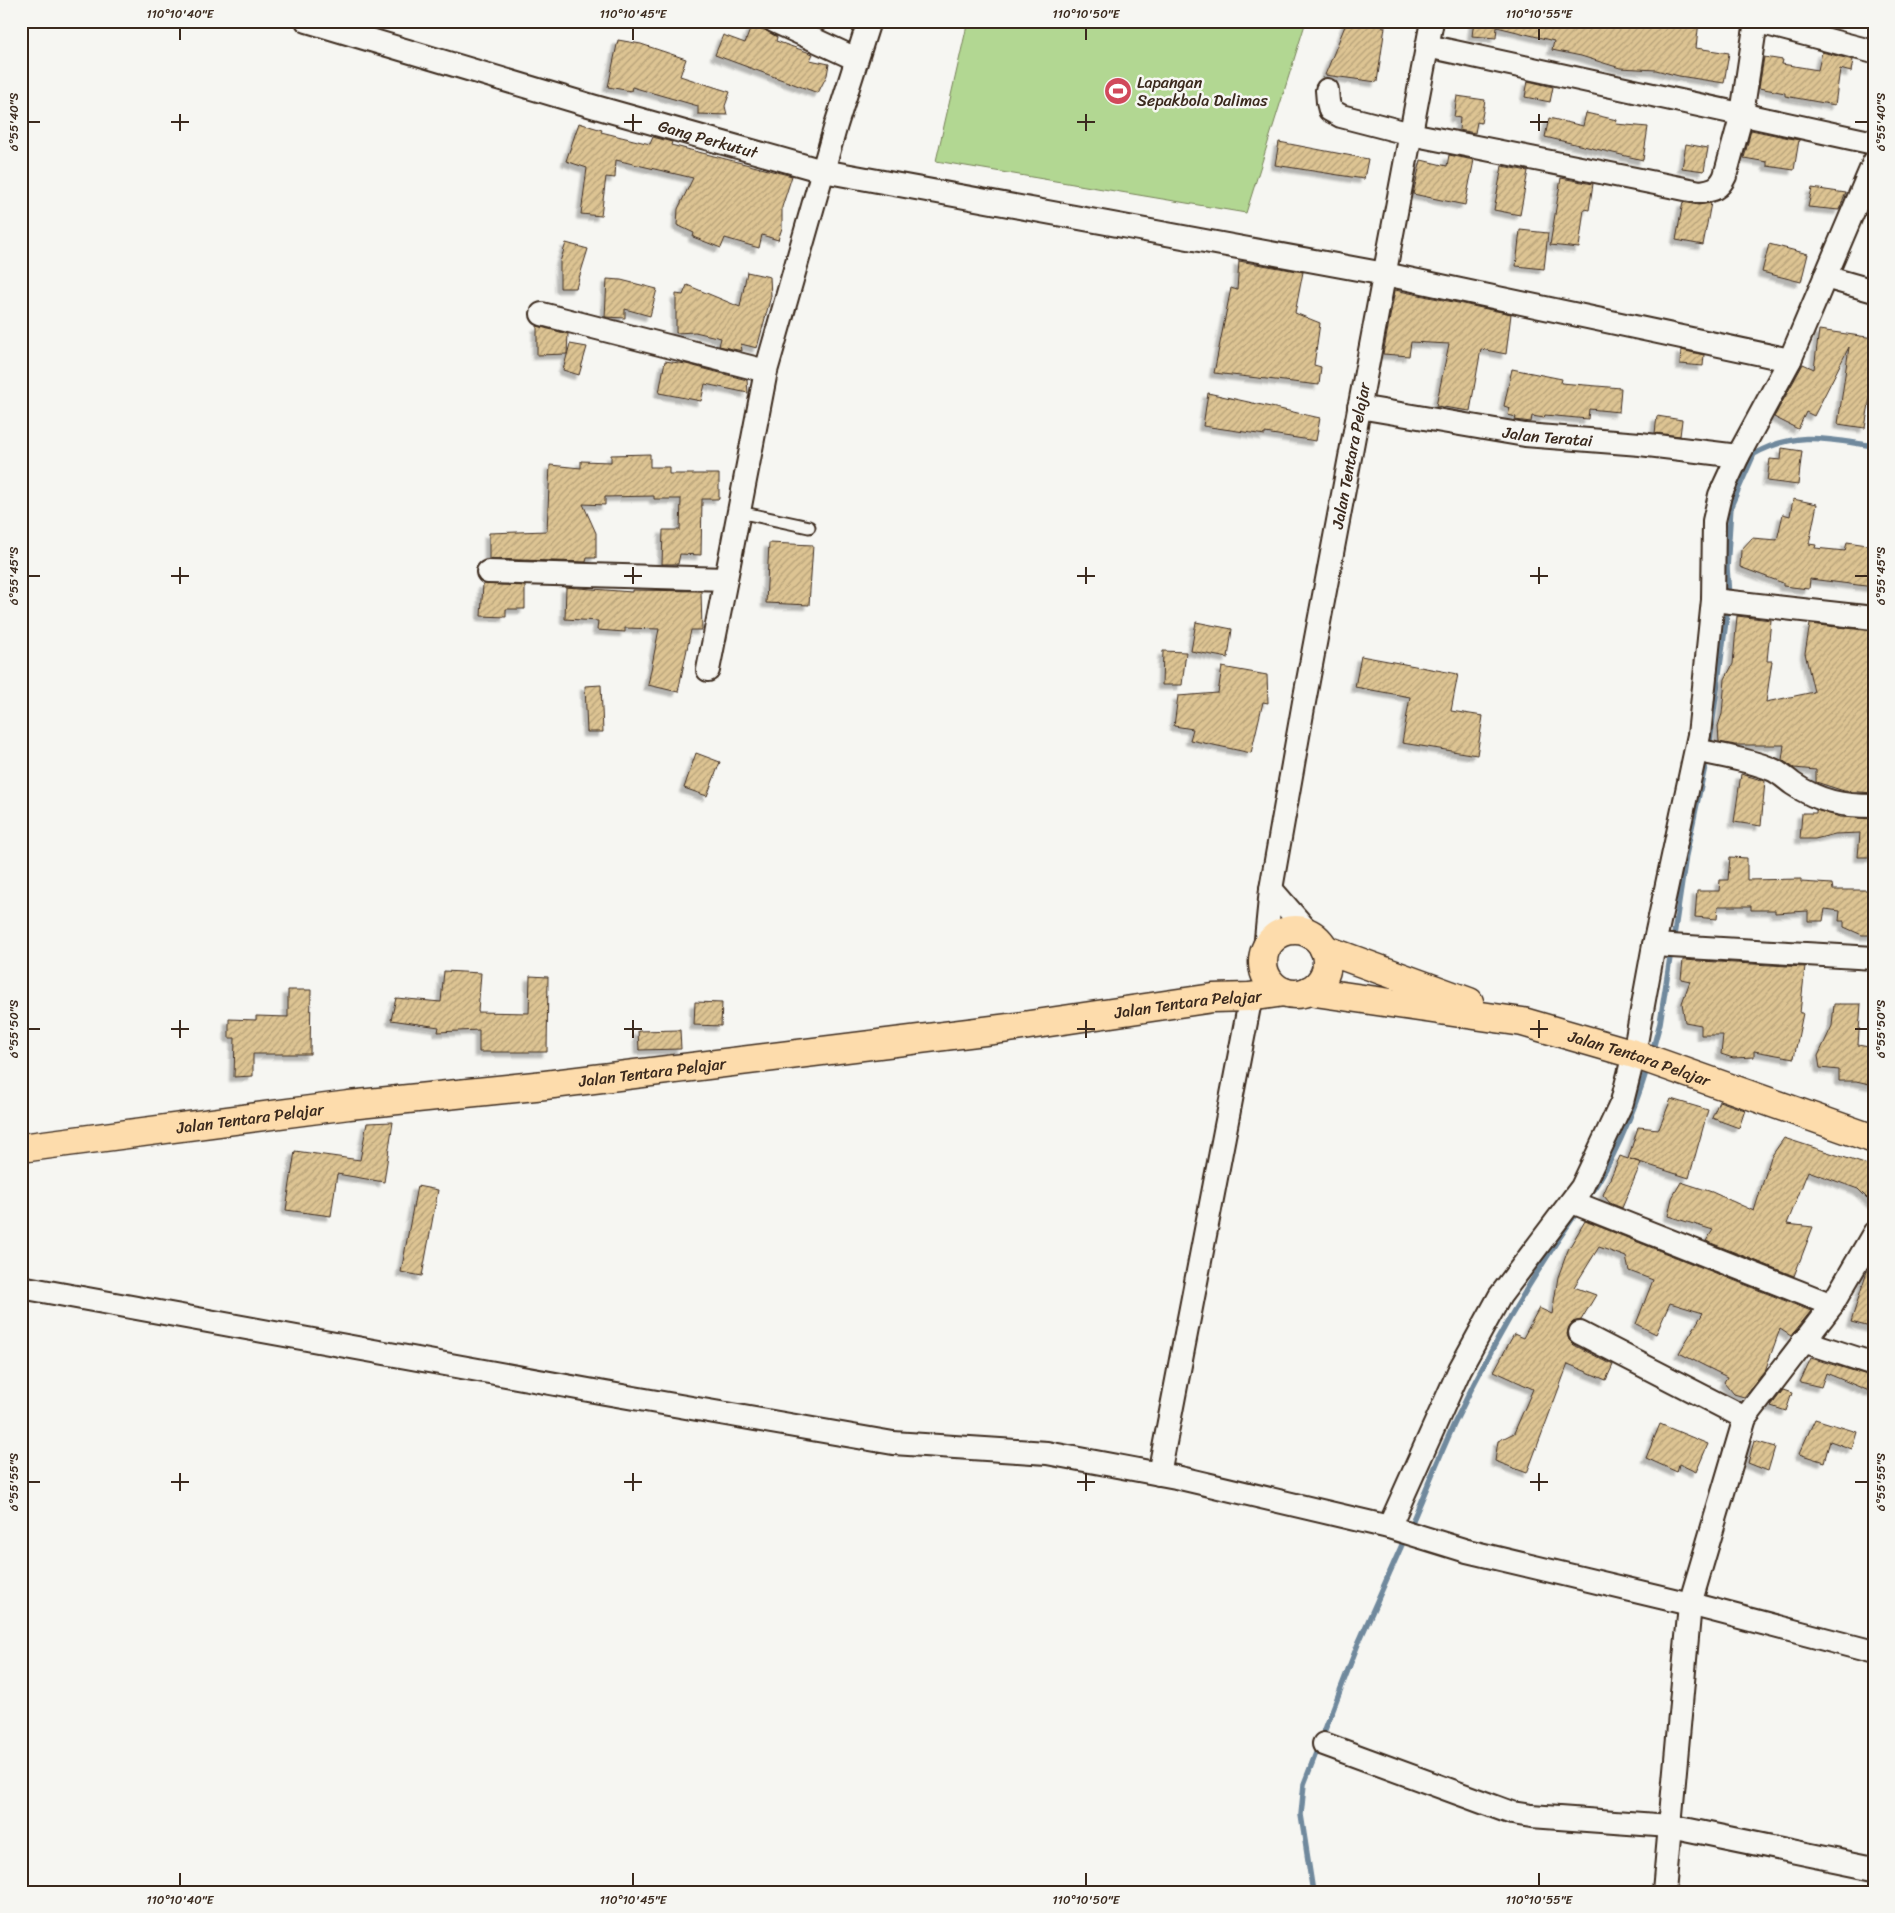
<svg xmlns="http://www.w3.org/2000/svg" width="1895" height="1913" font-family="Sriracha,sans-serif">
<defs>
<pattern id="building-hatch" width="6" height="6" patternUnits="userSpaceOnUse" patternTransform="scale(1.25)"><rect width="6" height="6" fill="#ddc493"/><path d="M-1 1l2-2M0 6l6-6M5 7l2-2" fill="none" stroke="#b49f77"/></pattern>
<filter id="shadow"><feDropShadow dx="-4.5" dy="4.5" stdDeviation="1" flood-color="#0004"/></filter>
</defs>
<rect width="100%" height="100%" fill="#f6f6f2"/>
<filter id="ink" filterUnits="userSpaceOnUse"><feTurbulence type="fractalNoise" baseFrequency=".02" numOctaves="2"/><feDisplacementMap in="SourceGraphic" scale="10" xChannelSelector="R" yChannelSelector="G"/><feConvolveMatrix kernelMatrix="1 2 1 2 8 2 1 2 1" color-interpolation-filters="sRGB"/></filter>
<g filter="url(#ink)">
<polygon fill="#b2d792" stroke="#768058" points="968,21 1306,21 1246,213 936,161"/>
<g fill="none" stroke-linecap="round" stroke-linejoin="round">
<g stroke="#70899d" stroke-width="5.5">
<path d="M1729,597L1727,568L1731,506L1754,454C1798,430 1827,439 1874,446"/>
<polyline points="1709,748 1728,606"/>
<polyline points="1673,942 1686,855 1707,757"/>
<polyline points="1652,1052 1660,1023 1671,951"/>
<path d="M1589,1196C1616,1157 1634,1111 1648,1066"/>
<path d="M1409,1529C1425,1493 1439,1456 1456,1420C1491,1347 1532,1276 1579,1209"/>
<polyline points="1313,1892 1301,1815 1304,1784 1358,1644 1405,1538"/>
</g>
</g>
<g fill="url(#building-hatch)" stroke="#3b2a1e" filter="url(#shadow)">
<polygon points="1347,21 1376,21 1376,25 1385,27 1377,82 1325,75"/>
<polygon points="1474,21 1699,21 1696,48 1729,53 1724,83 1679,76 1656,70 1620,68 1581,56 1552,50 1554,41 1497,27 1496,38 1472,36"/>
<polygon points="751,27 765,30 777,37 776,41 813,54 810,60 829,64 827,75 818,93 715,55 723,35 745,43"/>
<polygon points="618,40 641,44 686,59 680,76 730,92 725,106 727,115 698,114 698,106 632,87 631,91 608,87"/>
<polygon points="1822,52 1853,60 1851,72 1840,69 1835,105 1785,96 1785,93 1759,88 1764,57 1783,60 1782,64 1818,70"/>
<polygon points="1528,81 1553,87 1550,102 1525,97"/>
<polygon points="1457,96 1485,100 1481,123 1477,122 1475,133 1459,130 1460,118 1454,117"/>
<polygon points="1586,113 1617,120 1616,124 1648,127 1643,160 1545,137 1549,118 1583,126"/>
<polygon points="579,123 602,130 601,132 650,144 653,137 672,142 671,145 792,176 782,207 782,228 778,240 762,235 759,248 725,238 721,248 693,237 694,233 677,225 678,209 693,178 616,160 615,178 606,177 601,216 581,214 587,168 566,161"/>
<polygon points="1751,130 1799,140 1794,170 1767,166 1767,162 1744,158"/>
<polygon points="1279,142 1368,159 1364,179 1275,165"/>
<polygon points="1686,144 1708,148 1704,171 1682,168"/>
<polygon points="1449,155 1474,160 1465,205 1413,194 1421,160 1447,166"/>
<polygon points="1502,166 1528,171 1520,215 1494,210"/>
<polygon points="1561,178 1593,184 1589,210 1584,209 1579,248 1550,245"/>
<polygon points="1812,188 1846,193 1839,210 1808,207"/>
<polygon points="1683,202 1698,205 1711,203 1703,245 1676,240"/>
<polygon points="1520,230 1548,233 1544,269 1516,266"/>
<polygon points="566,243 588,249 576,288 560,288 560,262"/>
<polygon points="1769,244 1808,254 1801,282 1762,272"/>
<polygon points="1239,261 1303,272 1295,313 1320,323 1314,365 1321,367 1319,385 1214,373 1231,288 1237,290"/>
<polygon points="747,272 770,277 771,296 757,348 741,344 742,351 719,346 721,338 695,332 676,333 676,294 683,295 687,285 740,307"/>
<polygon points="607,279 621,280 657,289 650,316 625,309 625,318 605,317"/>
<polygon points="1395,290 1511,314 1506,354 1481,349 1470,411 1436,406 1449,344 1411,342 1409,356 1383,354"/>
<polygon points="537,326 568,334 567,354 537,355"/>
<polygon points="1819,330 1874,338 1874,373 1865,428 1838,424 1849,347 1814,416 1806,412 1798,429 1774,417 1803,364 1814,369"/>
<polygon points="570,344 587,347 579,375 563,370"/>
<polygon points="1681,350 1704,355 1703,366 1680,364"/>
<polygon points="665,361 686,364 747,380 748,393 705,384 701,401 659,393"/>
<polygon points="1512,369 1562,379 1561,383 1621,388 1619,412 1589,409 1588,419 1545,415 1544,418 1532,416 1531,422 1515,420 1516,417 1508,415 1510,408 1504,406"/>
<polygon points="1208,393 1320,418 1316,441 1265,433 1265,435 1203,426"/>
<polygon points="1657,416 1682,420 1680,436 1655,433"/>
<polygon points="1782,448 1802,451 1798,485 1767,481 1770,459 1781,460"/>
<polygon points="650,454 650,467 669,467 669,474 719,474 719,499 702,499 701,555 680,554 678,564 662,564 663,530 680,530 681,499 654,499 654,496 605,497 605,505 583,504 596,533 596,558 587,558 586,562 489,559 489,533 547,531 550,465 581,468 581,461 611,462 611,455"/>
<polygon points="1793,499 1817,504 1809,544 1816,545 1815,548 1845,551 1847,542 1874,546 1874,587 1810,579 1809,589 1783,586 1783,583 1740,567 1741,550 1752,538 1777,540 1783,514 1790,516"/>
<polygon points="769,543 813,545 809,605 766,603"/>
<polygon points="483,584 525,586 525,609 506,609 506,617 481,616"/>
<polygon points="566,587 632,592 632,590 701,591 702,630 691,630 678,692 648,685 659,629 625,628 625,632 597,630 598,621 565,619"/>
<polygon points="1737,616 1771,620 1767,661 1772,661 1766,702 1814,692 1805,653 1810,624 1873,631 1870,645 1868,716 1870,716 1869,748 1874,748 1874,793 1844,791 1816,782 1816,770 1794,768 1782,760 1784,745 1735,745 1719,742 1718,726 1722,714 1725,679 1733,664"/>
<polygon points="1196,622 1232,629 1228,658 1191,651"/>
<polygon points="1163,651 1186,652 1182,685 1162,685"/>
<polygon points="1361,656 1458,674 1451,711 1483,716 1477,755 1402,743 1410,697 1355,687"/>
<polygon points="1222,667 1267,675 1268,703 1263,702 1251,753 1190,740 1193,729 1174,726 1178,696 1218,693"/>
<polygon points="601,685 603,732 587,732 585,686"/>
<polygon points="696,753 720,762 707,796 684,788"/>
<polygon points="1741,774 1765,781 1761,826 1734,822"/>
<polygon points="1816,810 1840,817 1874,819 1874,857 1858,857 1860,833 1835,834 1815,839 1800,839 1802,813 1816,813"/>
<polygon points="1730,857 1747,858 1747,880 1801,879 1801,882 1832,884 1833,890 1874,890 1874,935 1862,935 1844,927 1844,921 1839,921 1840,911 1825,909 1823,921 1808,921 1808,911 1775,913 1775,910 1751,910 1751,906 1718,906 1717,919 1695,917 1697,891 1719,891 1720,880 1728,880"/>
<polygon points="1683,960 1805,967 1800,1013 1803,1013 1794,1058 1754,1051 1754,1057 1733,1058 1721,1054 1723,1035 1701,1035 1701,1025 1685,1022 1682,1003 1690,981 1681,979"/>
<polygon points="444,971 481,973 478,1012 529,1013 530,976 548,977 547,1052 479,1052 479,1030 438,1032 439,1027 391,1020 396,998 441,1002"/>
<polygon points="288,990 311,990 310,1054 253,1054 253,1076 234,1077 235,1038 229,1038 229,1019 256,1020 256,1016 288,1017"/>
<polygon points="695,1002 722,1003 721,1026 694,1025"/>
<polygon points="1834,1004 1861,1004 1858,1045 1874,1048 1874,1085 1856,1081 1839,1081 1839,1070 1820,1068 1818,1056 1832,1026"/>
<polygon points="680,1030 681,1049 639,1050 638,1031"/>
<polygon points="1671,1099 1708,1110 1689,1178 1630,1159 1641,1163 1622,1208 1610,1203 1603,1195 1620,1156 1628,1159 1638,1127 1659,1129"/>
<polygon points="1719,1101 1745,1110 1739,1128 1712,1118"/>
<polygon points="393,1122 384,1182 337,1174 331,1216 286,1210 295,1151 360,1160 367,1123"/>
<polygon points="1784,1138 1874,1167 1874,1205 1858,1189 1808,1171 1787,1224 1813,1227 1794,1276 1706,1241 1713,1230 1668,1216 1672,1198 1681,1182 1712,1192 1754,1211 1771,1157"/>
<polygon points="417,1186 438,1190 422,1276 401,1272"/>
<polygon points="1585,1221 1811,1311 1791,1336 1780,1329 1765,1371 1744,1397 1734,1394 1724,1382 1727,1377 1679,1353 1703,1313 1670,1303 1656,1334 1636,1324 1653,1280 1629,1271 1626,1257 1599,1247 1574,1287 1596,1295 1581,1320 1573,1322 1569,1327 1567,1334 1569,1340 1574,1345 1613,1365 1606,1380 1568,1364 1527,1473 1495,1461 1498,1441 1514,1433 1533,1389 1494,1371 1514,1334 1523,1338 1539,1308 1552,1314 1558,1277 1568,1250"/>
<polygon points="1873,1261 1874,1261 1874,1328 1851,1322 1866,1274"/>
<polygon points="1811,1358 1874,1377 1874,1393 1826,1373 1821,1387 1800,1382"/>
<polygon points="1783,1390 1792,1393 1786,1411 1771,1406"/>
<polygon points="1815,1419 1857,1432 1852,1449 1830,1441 1824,1462 1799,1454"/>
<polygon points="1660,1424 1708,1444 1696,1472 1679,1464 1677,1472 1646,1458"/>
<polygon points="1754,1441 1775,1447 1768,1471 1748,1463"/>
</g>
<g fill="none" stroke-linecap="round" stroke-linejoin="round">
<g stroke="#3b2a1e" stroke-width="15">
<polyline id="lane" points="739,512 809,527"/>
</g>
<g stroke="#3b2a1e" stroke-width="26">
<g id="street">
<path id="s1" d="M307,21L592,106L823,171L1385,274L1790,360L1874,162"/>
<polyline points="774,21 856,59"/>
<polyline points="1755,21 1874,52"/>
<polyline points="1427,46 1874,143"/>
<path d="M1327,90L1328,102L1330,110L1341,116L1411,134L1700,192C1713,190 1719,189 1725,176L1742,114L1756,21"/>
<polyline points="1825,277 1874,291"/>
<polyline points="542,314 766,371"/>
<path id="s2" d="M1359,407L1525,435L1640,444L1738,456"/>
<polyline points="488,572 726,579 766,371 836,125 869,21"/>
<polyline points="1713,600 1874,618"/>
<polyline points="708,670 726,579"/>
<path d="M1696,750C1721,756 1747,759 1771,769C1779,772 1786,779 1793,784C1820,802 1842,806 1874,806"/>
<polyline points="1271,889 1310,934"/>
<polyline points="1654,945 1874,958"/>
<path id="s3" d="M1265,949L1271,889L1304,702L1432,21"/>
<polyline points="1572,1202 1832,1305"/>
<polyline points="21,1287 605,1393 893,1443 1047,1453 1176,1477 1389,1527 1467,1551 1690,1604 1874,1652"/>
<polyline points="1580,1333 1745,1418"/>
<polyline points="1803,1341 1874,1364"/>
<polyline points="1159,1474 1251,996"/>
<polyline points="1389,1527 1460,1369 1500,1296 1582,1187 1622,1102 1634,1054 1654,945 1699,735 1713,600 1714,521 1720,495 1738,456 1790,360"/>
<polyline points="1324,1744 1512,1813 1531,1816 1670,1826 1874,1868"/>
<polyline points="1664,1892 1690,1604 1745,1418 1832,1305 1874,1233"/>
</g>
</g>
<g stroke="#3b2a1e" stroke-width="31">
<g id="highway">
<circle cx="1295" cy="962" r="32"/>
<polyline points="1324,949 1469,1002"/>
<path id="s4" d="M1308,991L1523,1022L1634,1054L1874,1139"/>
<path id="s5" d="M21,1148L349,1105L545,1085L1009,1028L1213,998L1249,997L1284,992"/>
</g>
</g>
<use href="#lane" stroke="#f6f6f2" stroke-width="11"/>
<use href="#street" stroke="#f6f6f2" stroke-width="22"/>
<use href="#highway" stroke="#fddcac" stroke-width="28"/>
</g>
</g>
<path fill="none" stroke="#3b2a1e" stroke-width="2" d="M180,28V40M633,28V40M1086,28V40M1539,28V40M180,114V131M633,114V131M1086,114V131M1539,114V131M28,122H40M171,122H189M624,122H642M1077,122H1095M1530,122H1548M1855,122H1868M180,567V584M633,567V584M1086,567V584M1539,567V584M28,576H40M171,576H189M624,576H642M1077,576H1095M1530,576H1548M1855,576H1868M180,1020V1038M633,1020V1038M1086,1020V1038M1539,1020V1038M28,1029H40M171,1029H189M624,1029H642M1077,1029H1095M1530,1029H1548M1855,1029H1868M180,1473V1491M633,1473V1491M1086,1473V1491M1539,1473V1491M28,1482H40M171,1482H189M624,1482H642M1077,1482H1095M1530,1482H1548M1855,1482H1868M180,1873V1886M633,1873V1886M1086,1873V1886M1539,1873V1886"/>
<defs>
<g id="stadium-disc" transform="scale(1.4375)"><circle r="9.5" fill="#d1495b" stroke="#f6f6f2"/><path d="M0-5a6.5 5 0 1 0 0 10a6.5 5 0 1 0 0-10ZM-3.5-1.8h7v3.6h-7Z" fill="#fff"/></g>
</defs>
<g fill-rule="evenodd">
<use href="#stadium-disc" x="1118" y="91"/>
</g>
<g text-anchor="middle" stroke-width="5" stroke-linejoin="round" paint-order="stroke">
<g font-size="16" fill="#3b2a1e" stroke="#f6f6f2" text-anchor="start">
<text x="1137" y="88">Lapangan<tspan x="1137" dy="18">Sepakbola Dalimas</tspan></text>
</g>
<g font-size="16" fill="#3b2a1e" stroke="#f6f6f2">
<text dy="6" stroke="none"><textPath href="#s1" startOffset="418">Gang Perkutut</textPath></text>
<text dy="6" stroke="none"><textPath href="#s2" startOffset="191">Jalan Teratai</textPath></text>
<text dy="6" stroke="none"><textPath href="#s3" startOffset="501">Jalan Tentara Pelajar</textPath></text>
<text dy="6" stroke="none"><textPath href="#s5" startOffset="1176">Jalan Tentara Pelajar</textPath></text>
<text dy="6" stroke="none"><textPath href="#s4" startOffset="339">Jalan Tentara Pelajar</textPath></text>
<text dy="6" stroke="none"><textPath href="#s5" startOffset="636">Jalan Tentara Pelajar</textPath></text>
<text dy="6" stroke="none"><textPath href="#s5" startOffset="231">Jalan Tentara Pelajar</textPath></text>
</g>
</g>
<rect width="1895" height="1913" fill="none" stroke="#f6f6f2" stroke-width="55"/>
<rect x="28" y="28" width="1840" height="1858" fill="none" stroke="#3b2a1e" stroke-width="2"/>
<g font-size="12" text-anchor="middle" fill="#3b2a1e">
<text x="180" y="18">110°10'40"E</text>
<text x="633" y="18">110°10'45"E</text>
<text x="1086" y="18">110°10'50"E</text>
<text x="1539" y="18">110°10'55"E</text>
<text transform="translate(14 122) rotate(-90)" y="4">6°55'40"S</text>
<text transform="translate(1881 122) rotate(-90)" y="4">6°55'40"S</text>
<text transform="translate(14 576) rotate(-90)" y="4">6°55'45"S</text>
<text transform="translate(1881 576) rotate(-90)" y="4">6°55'45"S</text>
<text transform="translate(14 1029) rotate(-90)" y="4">6°55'50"S</text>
<text transform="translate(1881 1029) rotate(-90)" y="4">6°55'50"S</text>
<text transform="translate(14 1482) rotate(-90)" y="4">6°55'55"S</text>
<text transform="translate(1881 1482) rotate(-90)" y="4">6°55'55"S</text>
<text x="180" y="1904">110°10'40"E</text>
<text x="633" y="1904">110°10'45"E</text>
<text x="1086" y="1904">110°10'50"E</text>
<text x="1539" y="1904">110°10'55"E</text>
</g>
</svg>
